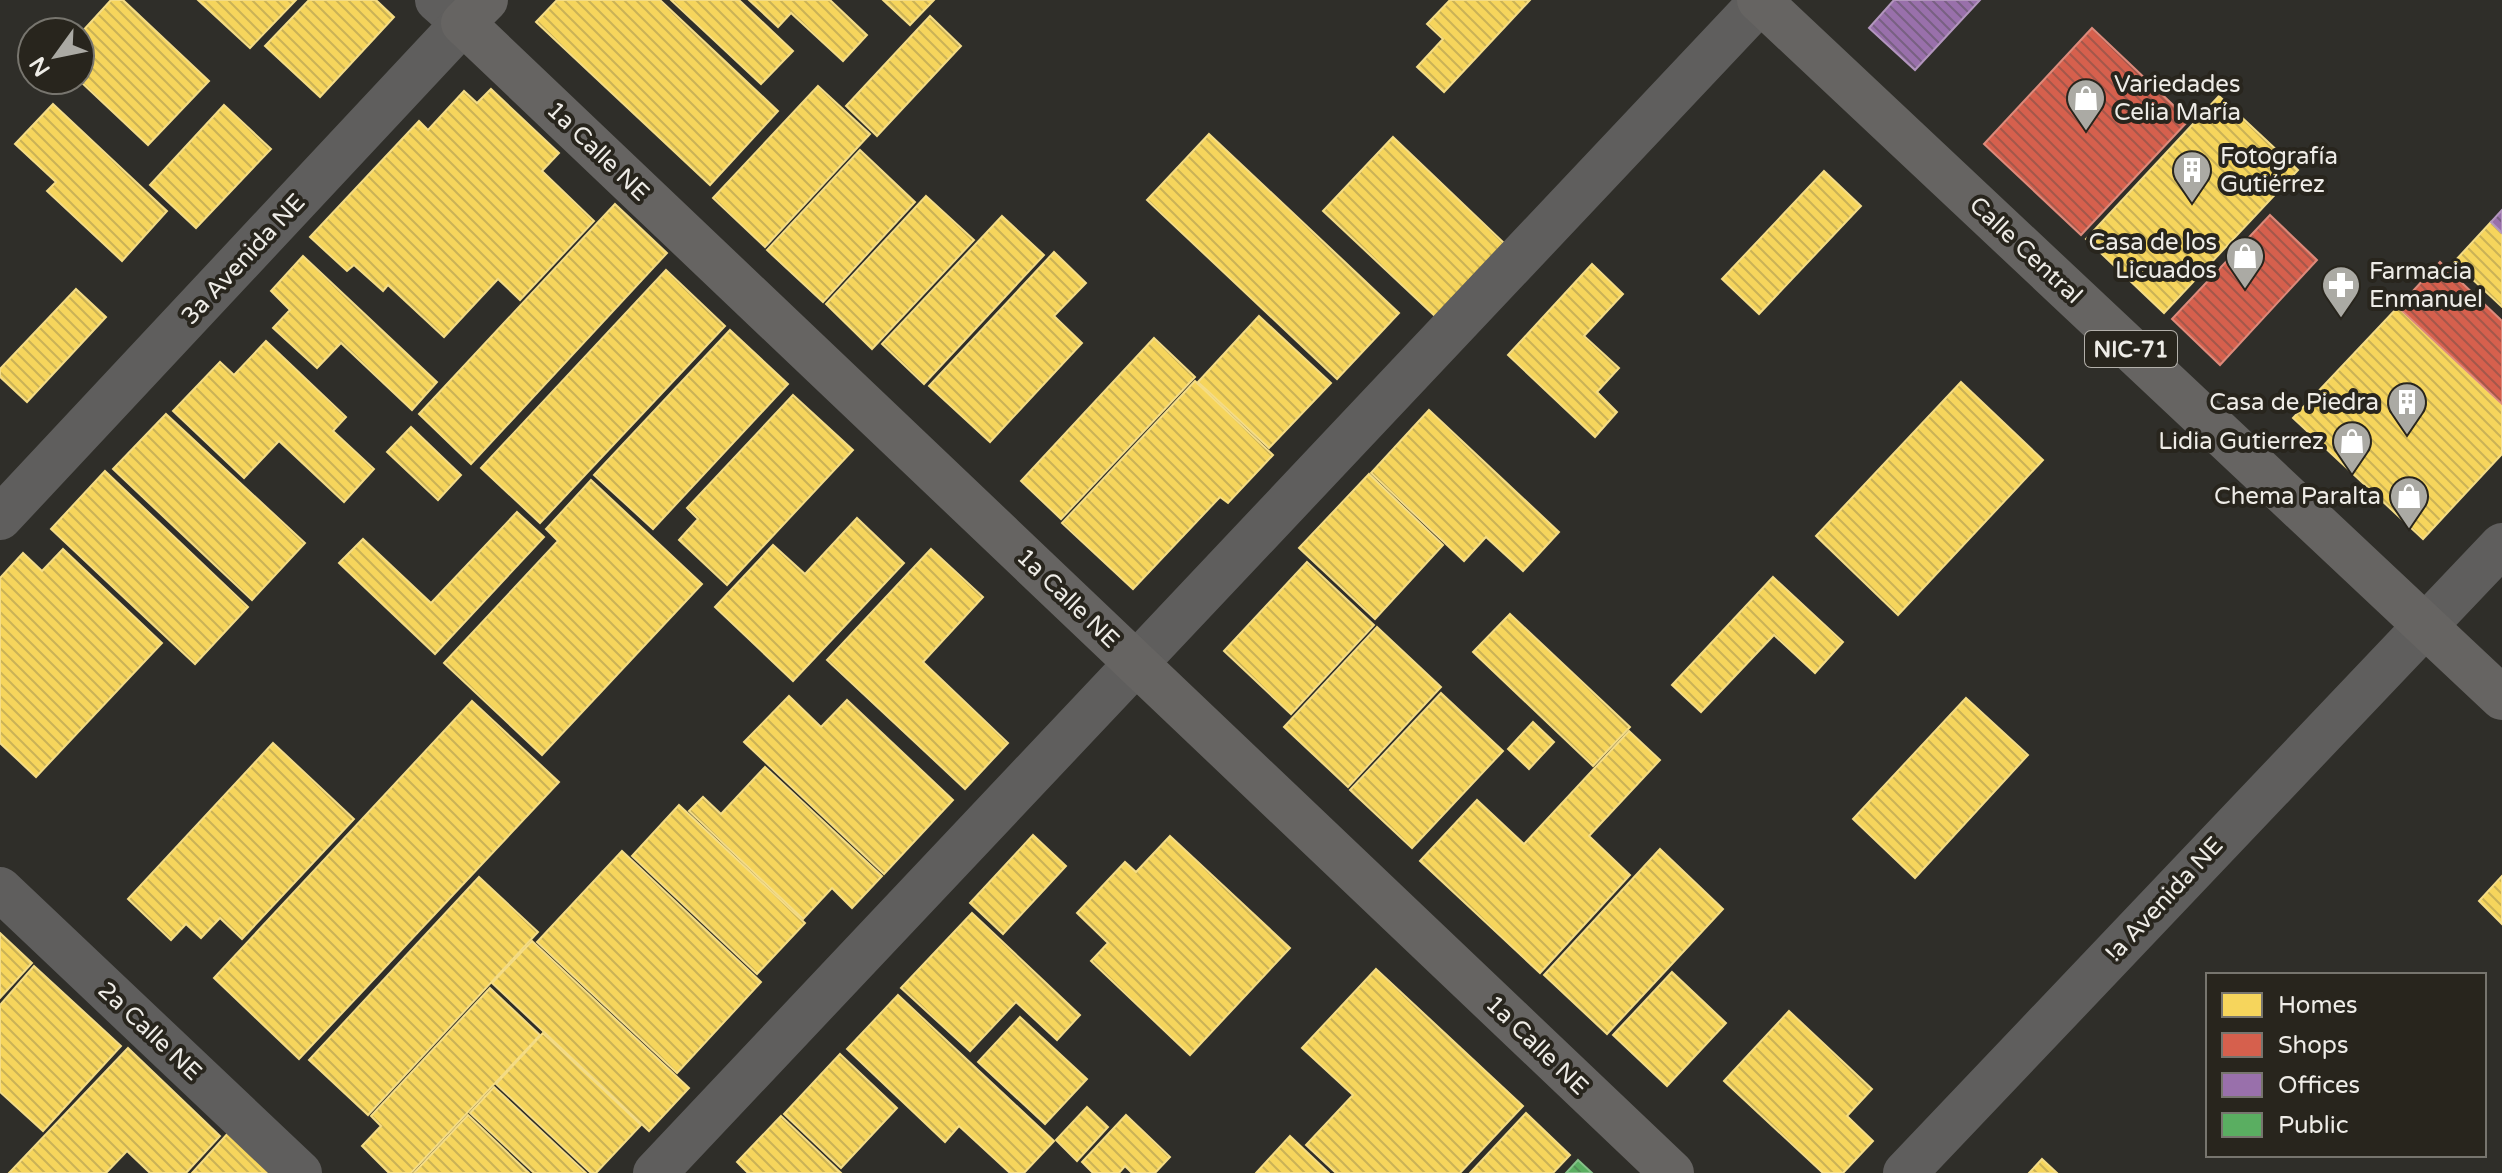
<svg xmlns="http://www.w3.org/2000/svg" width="2502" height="1173" font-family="'Varela Round',sans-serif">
<defs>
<pattern id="homes-back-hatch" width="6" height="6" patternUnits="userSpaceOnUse" patternTransform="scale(2)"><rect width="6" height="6" fill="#f6d55c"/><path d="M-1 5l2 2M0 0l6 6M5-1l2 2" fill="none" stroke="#cab256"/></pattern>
<pattern id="shops-back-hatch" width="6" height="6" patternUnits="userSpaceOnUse" patternTransform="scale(2)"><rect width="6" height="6" fill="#d6604d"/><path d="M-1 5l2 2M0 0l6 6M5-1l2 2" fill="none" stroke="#a4574a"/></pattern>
<pattern id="offices-back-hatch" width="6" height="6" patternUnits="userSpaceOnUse" patternTransform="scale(2)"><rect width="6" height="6" fill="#9970ab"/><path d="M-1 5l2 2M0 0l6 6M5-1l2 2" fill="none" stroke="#786082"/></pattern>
<pattern id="public-back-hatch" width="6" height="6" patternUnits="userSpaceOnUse" patternTransform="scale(2)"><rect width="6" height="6" fill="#5aae61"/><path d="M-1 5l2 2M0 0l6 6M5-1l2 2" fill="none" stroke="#548f59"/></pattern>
</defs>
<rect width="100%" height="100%" fill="#2f2e29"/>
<g fill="url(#homes-back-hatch)" stroke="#f4dc86" stroke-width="2">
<polygon points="111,0 123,0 209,81 148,145 79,80 80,34"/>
<polygon points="198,0 296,0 250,48"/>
<polygon points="309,0 376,0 394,17 320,97 265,46"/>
<polygon points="557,0 660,0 778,111 710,185 536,22"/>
<polygon points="671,0 739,0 793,51 761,84"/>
<polygon points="749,0 830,0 867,35 843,61 791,13 778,27"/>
<polygon points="883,0 934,0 910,25"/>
<polygon points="1450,0 1530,0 1444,92 1417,67 1443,39 1427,24"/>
<polygon points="930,16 961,46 877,136 846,106"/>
<polygon points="818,86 870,134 765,247 713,198"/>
<polygon points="491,89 559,153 542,171 594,221 520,300 498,279 444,337 388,285 383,291 354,265 347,271 310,237 419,121 428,130 464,91 477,103"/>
<polygon points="2219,96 2298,170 2164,313 2086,239"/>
<polygon points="53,104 167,211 122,261 47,191 56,182 15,144"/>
<polygon points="224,105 271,149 196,228 150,185"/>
<polygon points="1209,134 1399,313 1337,379 1147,200"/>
<polygon points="1393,137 1505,244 1436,317 1323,211"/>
<polygon points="860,150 915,202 823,302 767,250"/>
<polygon points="1824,171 1861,206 1759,314 1722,279"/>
<polygon points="926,196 974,240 872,349 826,304"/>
<polygon points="615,204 667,253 471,464 419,414"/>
<polygon points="1002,216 1044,255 924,384 882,344"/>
<polygon points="2491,222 2502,233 2502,307 2454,262"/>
<polygon points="1054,252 1086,283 1054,316 1082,343 990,442 929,386"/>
<polygon points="303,256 437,382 412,410 341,343 317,368 273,328 290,310 271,291"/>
<polygon points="1592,264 1623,294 1584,336 1619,368 1597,392 1617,412 1595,437 1508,355"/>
<polygon points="666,270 725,326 540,523 481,468"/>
<polygon points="76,289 106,317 27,402 0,377 0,369"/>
<polygon points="2398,307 2502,404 2502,454 2423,539 2293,418"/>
<polygon points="1259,316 1331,383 1269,448 1198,382"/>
<polygon points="730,330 788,384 653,529 594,475"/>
<polygon points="1154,338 1195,377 1061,519 1021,481"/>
<polygon points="266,341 346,417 333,431 374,469 344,502 279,441 244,478 173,411 220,362 234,375"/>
<polygon points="1195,381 1273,455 1228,503 1220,497 1133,589 1062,523"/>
<polygon points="1961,382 2043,460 1898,615 1816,536"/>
<polygon points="793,395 853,450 727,585 679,540 698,519 687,508"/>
<polygon points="1429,410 1559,532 1523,571 1486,537 1464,561 1371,473"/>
<polygon points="166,414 305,543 252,600 113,469"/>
<polygon points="411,427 461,475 438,500 387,452"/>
<polygon points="105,471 248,607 195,664 51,529"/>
<polygon points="1369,474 1443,545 1375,619 1299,548"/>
<polygon points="591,480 702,584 542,755 444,663 558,541 546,529"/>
<polygon points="517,512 544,537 435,654 339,563 363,539 431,603"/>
<polygon points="857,518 904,563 793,681 715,607 773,545 805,574"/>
<polygon points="63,549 162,643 36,777 0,743 0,578 23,553 42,571"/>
<polygon points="931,549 983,597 923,662 1008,743 965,789 827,660"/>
<polygon points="1307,562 1374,625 1291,714 1224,651"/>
<polygon points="1773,577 1843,642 1815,673 1774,635 1701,712 1672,685"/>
<polygon points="1510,614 1630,727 1593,766 1473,652"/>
<polygon points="1377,627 1441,687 1348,787 1284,727"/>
<polygon points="1441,693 1503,751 1412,848 1350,790"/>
<polygon points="789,696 821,727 847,700 953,800 884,874 744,742"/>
<polygon points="1966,698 2028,755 1915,878 1853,819"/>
<polygon points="472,701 559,782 299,1059 214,978"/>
<polygon points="1533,722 1554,742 1529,769 1508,749"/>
<polygon points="1629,731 1660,760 1589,836 1630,875 1540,973 1420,861 1477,800 1524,844"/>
<polygon points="273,743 354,819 242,939 220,918 201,938 186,924 171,940 128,899"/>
<polygon points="765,767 882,876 852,908 832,888 803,919 689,811 703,797 721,814"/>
<polygon points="679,805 805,923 757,974 632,856"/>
<polygon points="1033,835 1066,866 1003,934 970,903"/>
<polygon points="1170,836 1290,948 1190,1055 1091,961 1108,943 1077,913 1125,862 1136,872"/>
<polygon points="1660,849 1723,909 1607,1034 1544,975"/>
<polygon points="622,851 761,982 677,1073 537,942"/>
<polygon points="2502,876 2502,924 2479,901"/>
<polygon points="479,877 538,932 368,1115 309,1060"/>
<polygon points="972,913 1080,1015 1057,1040 1016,1002 970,1051 901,988"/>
<polygon points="0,933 32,963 0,998"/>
<polygon points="532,941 689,1088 649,1131 492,983"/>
<polygon points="34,966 121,1046 43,1131 0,1092 0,1005"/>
<polygon points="1376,969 1523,1106 1460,1173 1336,1173 1306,1145 1353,1095 1302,1048"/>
<polygon points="1672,972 1726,1023 1667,1086 1613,1035"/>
<polygon points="490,988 540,1035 411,1173 389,1173 362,1146 381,1126 371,1116"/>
<polygon points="898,995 1054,1141 1024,1173 1010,1173 959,1126 945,1142 847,1049"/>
<polygon points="1789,1011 1872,1089 1847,1116 1873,1141 1843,1173 1823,1173 1724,1081"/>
<polygon points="1020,1017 1087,1079 1045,1124 978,1062"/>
<polygon points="543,1033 641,1125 596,1173 591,1173 496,1084"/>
<polygon points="128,1048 220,1136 186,1173 150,1173 127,1151 106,1173 9,1173"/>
<polygon points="840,1054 897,1108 841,1168 784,1114"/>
<polygon points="494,1087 586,1173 534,1173 470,1113"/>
<polygon points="1087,1107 1108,1127 1077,1161 1056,1140"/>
<polygon points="1526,1113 1570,1155 1553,1173 1470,1173"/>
<polygon points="468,1115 529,1173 414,1173"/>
<polygon points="1126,1115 1170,1157 1155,1173 1132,1173 1125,1166 1119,1173 1093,1173 1082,1162"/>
<polygon points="781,1116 841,1173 748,1173 737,1162"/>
<polygon points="230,1131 275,1173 192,1173"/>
<polygon points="1290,1136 1329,1173 1256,1173"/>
<polygon points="2042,1159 2057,1173 2029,1173"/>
</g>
<g fill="url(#shops-back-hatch)" stroke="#dd8a7b" stroke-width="2">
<polygon points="2092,28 2189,120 2081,235 1984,144"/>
<polygon points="2270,215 2317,260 2220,365 2172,319"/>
<polygon points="2440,262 2502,321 2502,404 2398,307"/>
</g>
<g fill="url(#offices-back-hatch)" stroke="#b295bd" stroke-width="2">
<polygon points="1894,0 1980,0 1915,70 1869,28"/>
<polygon points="2502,210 2502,233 2491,222"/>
</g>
<polygon fill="url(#public-back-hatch)" stroke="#86c189" stroke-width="2" points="1578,1160 1592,1173 1566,1173"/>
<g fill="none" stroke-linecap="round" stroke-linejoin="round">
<g stroke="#5f5e5d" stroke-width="44">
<polyline points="437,0 463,23"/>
<polyline points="0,889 300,1173"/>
<polyline points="655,1173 1762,0"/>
<polyline points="1905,1173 2502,545"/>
</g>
<polyline stroke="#5f5e5d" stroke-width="44" points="0,518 463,23"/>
<g stroke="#666462" stroke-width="44">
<polyline points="486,0 463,23 1672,1173"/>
<polyline points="1759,0 2502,698"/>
</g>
</g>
<defs>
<g id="shop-pin" transform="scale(2)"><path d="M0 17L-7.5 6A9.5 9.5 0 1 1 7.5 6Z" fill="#abaaa4" stroke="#28251d"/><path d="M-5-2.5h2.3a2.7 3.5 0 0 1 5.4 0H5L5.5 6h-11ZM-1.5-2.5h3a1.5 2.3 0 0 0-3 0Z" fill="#fff"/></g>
<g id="building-pin" transform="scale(2)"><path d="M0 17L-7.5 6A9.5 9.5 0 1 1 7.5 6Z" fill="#abaaa4" stroke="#28251d"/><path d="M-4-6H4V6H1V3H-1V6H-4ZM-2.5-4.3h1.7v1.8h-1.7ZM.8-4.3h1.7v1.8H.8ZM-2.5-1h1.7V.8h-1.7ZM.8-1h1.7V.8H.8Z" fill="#fff"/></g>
<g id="pharmacy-pin" transform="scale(2)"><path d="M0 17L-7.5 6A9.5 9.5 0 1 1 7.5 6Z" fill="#abaaa4" stroke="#28251d"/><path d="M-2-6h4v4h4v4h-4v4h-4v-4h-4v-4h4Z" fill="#fff"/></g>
</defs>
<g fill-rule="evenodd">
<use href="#shop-pin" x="2086" y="98"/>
<use href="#building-pin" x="2192" y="170"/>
<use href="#shop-pin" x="2245" y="256"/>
<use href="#pharmacy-pin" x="2341" y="285"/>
<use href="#building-pin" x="2407" y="402"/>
<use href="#shop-pin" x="2352" y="441"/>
<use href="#shop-pin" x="2409" y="496"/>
</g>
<g text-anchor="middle" stroke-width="8" stroke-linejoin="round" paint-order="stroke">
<rect fill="#28251d" stroke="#b3b0aa" stroke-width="2" x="2085" y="331" width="92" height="36" rx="6"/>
<g font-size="22" font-weight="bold" fill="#eeece7">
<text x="2131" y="357">NIC-71</text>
</g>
<g font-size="24" fill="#eeece7" stroke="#28251d" text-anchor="end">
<text x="2114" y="92" text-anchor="start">Variedades<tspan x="2114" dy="28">Celia María</tspan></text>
<text x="2220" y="164" text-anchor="start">Fotografía<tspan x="2220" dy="28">Gutiérrez</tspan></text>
<text x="2217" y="250">Casa de los<tspan x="2217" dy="28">Licuados</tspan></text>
<text x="2369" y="279" text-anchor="start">Farmacia<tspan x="2369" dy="28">Enmanuel</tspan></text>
<text x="2379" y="410">Casa de Piedra</text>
<text x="2324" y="449">Lidia Gutierrez</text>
<text x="2381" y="504">Chema Paralta</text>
</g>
<g font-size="24" fill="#eeece7" stroke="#28251d">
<text transform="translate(598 151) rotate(44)" y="8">1a Calle NE</text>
<text transform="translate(2026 250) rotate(43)" y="8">Calle Central</text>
<text transform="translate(243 259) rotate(-47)" y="8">3a Avenida NE</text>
<text transform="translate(1068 598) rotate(44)" y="8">1a Calle NE</text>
<text transform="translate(2164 899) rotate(-47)" y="8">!a Avenida NE</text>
<text transform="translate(150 1031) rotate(43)" y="8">2a Calle NE</text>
<text transform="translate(1537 1045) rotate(44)" y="8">1a Calle NE</text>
</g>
</g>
<rect x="2206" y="973" width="280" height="184" fill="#28251d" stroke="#77756e" stroke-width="2"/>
<rect x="2222" y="993" width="40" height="24" fill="#f6d55c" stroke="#77756e" stroke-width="2"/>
<text x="2278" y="1013" font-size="24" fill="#eeece7">Homes</text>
<rect x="2222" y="1033" width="40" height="24" fill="#d6604d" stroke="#77756e" stroke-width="2"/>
<text x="2278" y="1053" font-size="24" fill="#eeece7">Shops</text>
<rect x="2222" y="1073" width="40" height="24" fill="#9970ab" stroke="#77756e" stroke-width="2"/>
<text x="2278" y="1093" font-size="24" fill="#eeece7">Offices</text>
<rect x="2222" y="1113" width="40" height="24" fill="#5aae61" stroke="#77756e" stroke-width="2"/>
<text x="2278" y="1133" font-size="24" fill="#eeece7">Public</text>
<g transform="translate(56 56) rotate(237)"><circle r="38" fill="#28251d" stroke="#77756e" stroke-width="2"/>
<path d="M0-6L14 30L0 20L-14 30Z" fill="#abaaa4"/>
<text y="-12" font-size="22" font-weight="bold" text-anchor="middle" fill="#eeece7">N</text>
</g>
</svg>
